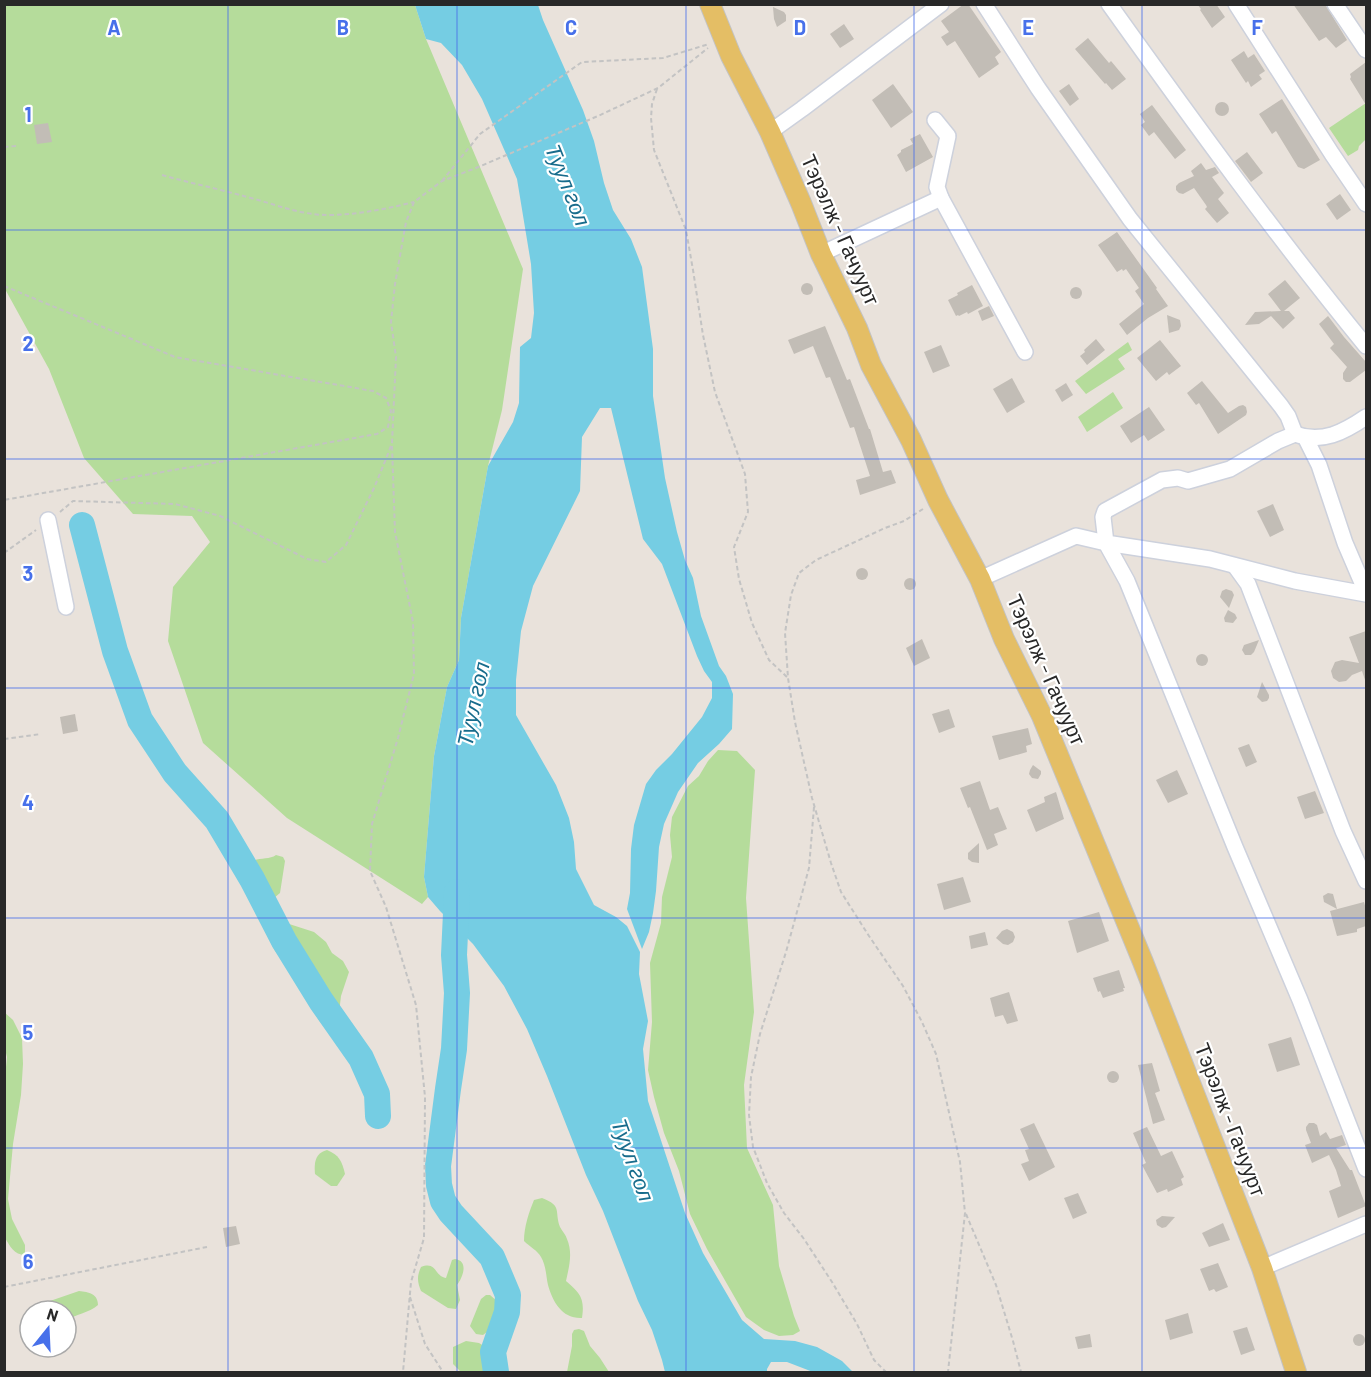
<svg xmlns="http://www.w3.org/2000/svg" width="1371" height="1377" font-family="Barlow,sans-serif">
<rect width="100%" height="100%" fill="#e9e2db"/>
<g fill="#b5dc9b">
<polygon points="4,5 415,5 426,39 523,269 502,410 488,466 461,618 459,660 447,687 434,756 424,877 428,897 422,904 287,818 203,743 168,641 173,587 210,542 192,516 133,514 84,458 49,369 5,289"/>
<polygon points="1366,103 1366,139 1359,146 1358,150 1348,156 1329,128"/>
<polygon points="1128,342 1132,350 1118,359 1125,369 1086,394 1075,381"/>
<polygon points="1113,392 1123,408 1087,432 1078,417"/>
<polygon points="718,750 737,751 755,770 746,898 754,1012 744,1085 747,1148 773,1205 779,1266 794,1316 800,1331 793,1335 779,1336 764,1330 746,1317 707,1249 690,1214 679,1171 664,1133 654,1097 648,1070 652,1022 650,963 661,923 662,897 672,857 670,835 672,817 688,786 699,776 708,761"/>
<path d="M276,855L283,857L285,861L280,893L274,898C262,890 254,876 251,862C259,857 269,860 276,855Z"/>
<path d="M283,922L314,932L326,942L332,953L343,961L349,972L341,996L339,1013L333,1027C316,1025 319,1017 311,1005C308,1001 304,998 303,994C300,988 300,981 297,975C291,962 269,955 272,937C274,930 277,926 283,922Z"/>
<path d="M4,1012L13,1020L22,1038L23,1064L21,1095L13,1144L8,1199L12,1219L25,1245V1255C14,1255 10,1246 5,1238L4,1087L7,1057L5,1049Z"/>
<path d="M327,1150C339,1155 342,1161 345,1174L337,1186H331L315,1174C314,1163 315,1153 327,1150Z"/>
<path d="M542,1198C563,1206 554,1211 560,1227C562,1231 566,1235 567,1239C573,1253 569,1267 566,1281C580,1293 585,1298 582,1318C563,1319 553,1303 548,1285C546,1276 546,1265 541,1257C538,1251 529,1246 524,1241C524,1227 529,1212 534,1200Z"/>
<path d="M455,1259C469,1261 463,1277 457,1285L460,1300L456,1309L448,1308L421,1291C417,1281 417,1276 421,1267C437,1261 434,1276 446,1278L452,1260Z"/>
<path d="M79,1291C89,1292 98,1294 98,1305C89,1313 75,1314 66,1321V1311H44L46,1304L50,1301Z"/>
<polygon points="486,1295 490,1295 498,1302 492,1328 483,1335 476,1334 470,1326 481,1299"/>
<polygon points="579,1329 584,1331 590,1346 600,1358 609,1372 567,1372 572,1346 572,1334 574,1330"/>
<polygon points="466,1341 479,1343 487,1348 491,1372 461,1372 453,1364 453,1347"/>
</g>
<polygon fill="#75cde3" points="415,5 538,5 543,20 583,110 594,141 604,183 613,210 631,239 642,267 653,349 653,396 665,478 677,532 685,560 693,578 701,616 719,666 726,676 733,694 732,729 719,744 698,763 678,792 664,824 659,847 656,891 653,913 649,932 642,949 627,909 630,893 631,849 634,825 646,784 656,770 672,754 702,717 712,698 712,682 704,671 697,656 662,564 643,539 611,408 600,408 582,437 580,491 533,586 521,631 516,680 516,715 556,785 569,818 574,842 576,869 594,905 616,917 627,926 640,952 639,974 648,1021 643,1049 648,1101 685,1213 703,1253 742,1320 764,1339 795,1341 817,1347 842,1361 853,1372 813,1372 787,1362 771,1362 767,1369 767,1372 665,1372 662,1360 652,1330 638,1301 603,1211 586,1175 547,1076 527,1029 504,986 473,944 440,911 428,897 424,877 434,756 447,687 459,660 461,618 488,466 513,422 519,403 520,347 531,338 534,313 531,264 517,179 482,99 462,65 441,43 426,39"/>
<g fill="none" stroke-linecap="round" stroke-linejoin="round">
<g stroke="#75cde3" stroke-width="26">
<polyline points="82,525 115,651 140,720 175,773 217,820 252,879 284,941 321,1001 361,1058 377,1094 378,1116"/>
<polyline points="457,892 454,955 457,993 454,1049 448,1089 438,1166 439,1185 443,1201 451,1213 492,1257 508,1295 507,1312 493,1352 496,1372"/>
</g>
</g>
<g fill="#c2bdb6">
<polygon points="964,4 968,4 1001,52 995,57 999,64 979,78 955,41 947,46 941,37 949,32 941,21"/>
<polygon points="1197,4 1216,4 1225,17 1212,28 1200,10 1201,9"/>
<polygon points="1293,4 1325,4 1347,40 1336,48 1326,37 1319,41"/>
<polygon points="773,7 784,12 786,15 786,21 777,27 774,19"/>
<polygon points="844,24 854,39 840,48 830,34"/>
<polygon points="1088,38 1109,63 1111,61 1126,79 1112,90 1106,83 1105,84 1075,49"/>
<polygon points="1244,51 1248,58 1254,54 1265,71 1259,75 1262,79 1251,87 1248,81 1246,83 1231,60"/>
<polygon points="1366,62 1366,105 1350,79 1351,77 1350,74"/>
<polygon points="893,84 913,112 891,128 872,100"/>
<polygon points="1069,84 1079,99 1070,106 1059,91"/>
<polygon points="1282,99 1320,160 1304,169 1298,167 1276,131 1272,134 1259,114"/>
<circle cx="1222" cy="109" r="7"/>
<polygon points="1152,105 1186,150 1175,159 1154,132 1149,136 1141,125 1145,122 1140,114"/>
<polygon points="48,123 52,142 37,144 34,125"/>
<polygon points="920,134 933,157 906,172 897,155 901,152 901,150 913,144 910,139"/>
<polygon points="1247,152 1263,173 1251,182 1235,161"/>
<polygon points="1201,163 1206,170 1215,167 1219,173 1212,177 1224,193 1218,199 1229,213 1217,223 1205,209 1207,207 1206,205 1194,188 1183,194 1179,193 1176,190 1176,186 1179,183 1194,176 1191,171"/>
<polygon points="1340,194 1351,210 1337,220 1326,204"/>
<polygon points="1117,232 1157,288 1156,289 1168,306 1148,318 1127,335 1119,324 1144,304 1135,291 1139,288 1126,269 1123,271 1122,269 1117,272 1098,245"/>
<polygon points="1285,280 1300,298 1284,311 1289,311 1295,318 1283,329 1271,316 1259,324 1245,325 1255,312 1281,311 1268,294"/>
<circle cx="807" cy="289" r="6"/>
<polygon points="972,285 983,306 968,314 967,312 959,316 958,315 956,316 948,300 958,295 957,293"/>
<circle cx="1076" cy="293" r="6"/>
<polygon points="989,306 994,316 982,321 978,311"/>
<polygon points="1167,315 1180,320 1181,326 1179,330 1169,333"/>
<polygon points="1328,316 1344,337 1366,362 1366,370 1350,382 1346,382 1343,379 1343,373 1347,367 1330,348 1334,344 1319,324"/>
<polygon points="825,326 847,380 850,379 869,429 870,429 883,472 891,470 896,483 860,495 856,480 870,476 854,427 850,428 830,377 826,378 813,346 794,354 788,340"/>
<polygon points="1096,339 1105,350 1087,365 1080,356 1085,352 1084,350"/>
<polygon points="1160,340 1181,366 1169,375 1167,372 1156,381 1137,358"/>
<polygon points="941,345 950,366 933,373 924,352"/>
<polygon points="1012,378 1025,402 1007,413 993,389"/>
<polygon points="1202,381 1228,413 1239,406 1243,405 1246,407 1247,412 1246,415 1218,434 1199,403 1196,405 1187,393"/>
<polygon points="1066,383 1073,395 1062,402 1055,390"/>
<polygon points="1149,407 1165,430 1148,441 1144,435 1131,443 1120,426"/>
<polygon points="1273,504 1284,530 1270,537 1257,511"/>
<circle cx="862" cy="574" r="6"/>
<circle cx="910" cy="584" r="6"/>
<polygon points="1226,589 1232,591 1234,595 1229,608 1220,597 1222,591"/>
<polygon points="1228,610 1235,614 1237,618 1233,623 1225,622 1224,618"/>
<polygon points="1366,631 1366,680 1365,680 1362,671 1352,675 1346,681 1339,682 1333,678 1331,671 1335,662 1342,660 1359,663 1349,637"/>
<polygon points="922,639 930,658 914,666 906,648"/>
<polygon points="1259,640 1254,652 1251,655 1245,655 1242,650 1244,645"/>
<circle cx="1202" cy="660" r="6"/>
<polygon points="1262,682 1269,695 1269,698 1267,701 1262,702 1257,697"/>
<polygon points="949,709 955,727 939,733 932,714"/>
<polygon points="75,714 78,731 63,734 60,717"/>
<polygon points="1028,728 1032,744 1026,746 1027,752 999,760 992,736"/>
<polygon points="1249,744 1257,762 1246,767 1238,748"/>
<polygon points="1033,765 1041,771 1041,774 1038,779 1032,778 1029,774 1030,770"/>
<polygon points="1177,770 1188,794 1168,803 1156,780"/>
<polygon points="980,781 990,810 998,807 1007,829 994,834 998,845 987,850 970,807 968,808 960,788"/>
<polygon points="1315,791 1324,813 1305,819 1297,797"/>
<polygon points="1056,792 1064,819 1036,832 1027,810 1045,802 1044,797"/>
<polygon points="979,843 979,863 972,862 968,859 968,853"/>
<polygon points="963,877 971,902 944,910 937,884"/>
<polygon points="1328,893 1333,894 1337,909 1324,902 1323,896"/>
<polygon points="1364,902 1366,909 1366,926 1357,929 1357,932 1337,936 1330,911"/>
<polygon points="1099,912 1109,941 1077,953 1068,921"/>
<polygon points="1007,929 1013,932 1015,937 1013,942 1008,945 1003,944 996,938 1002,931"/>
<polygon points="985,932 988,945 971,949 969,936"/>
<polygon points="1119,970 1125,988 1123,988 1124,991 1103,998 1100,991 1098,992 1093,978"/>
<polygon points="1009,992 1018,1021 1007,1024 1003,1015 995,1017 990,998"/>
<polygon points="1291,1037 1300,1065 1277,1072 1268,1044"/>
<polygon points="1152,1063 1160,1091 1155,1093 1165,1120 1153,1124 1138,1065"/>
<circle cx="1113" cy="1077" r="6"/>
<polygon points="1034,1123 1055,1167 1029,1181 1021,1164 1029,1161 1025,1150 1029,1149 1020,1129"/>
<polygon points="1309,1123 1314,1123 1317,1125 1320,1136 1326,1132 1330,1139 1342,1135 1346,1145 1336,1148 1350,1170 1352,1170 1366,1206 1338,1218 1329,1191 1341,1186 1336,1170 1329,1155 1312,1163 1305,1145 1311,1143 1306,1130 1306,1127"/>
<polygon points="1147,1127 1161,1156 1172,1151 1184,1177 1181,1179 1183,1185 1168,1192 1167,1189 1157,1193 1142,1165 1146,1163 1133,1133"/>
<polygon points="1078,1193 1087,1213 1073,1219 1064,1198"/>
<polygon points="1162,1216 1175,1217 1166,1227 1162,1228 1157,1225 1156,1220"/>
<polygon points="1223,1223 1230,1240 1209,1247 1202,1233"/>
<polygon points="236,1226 240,1244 226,1247 223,1228"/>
<polygon points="1218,1263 1228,1287 1216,1292 1214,1289 1209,1291 1200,1269"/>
<polygon points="1188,1313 1193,1333 1170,1340 1165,1320"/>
<polygon points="1247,1327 1255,1350 1241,1355 1233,1331"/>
<circle cx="1359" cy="1340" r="6"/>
<polygon points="1090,1334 1092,1347 1078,1349 1075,1337"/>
</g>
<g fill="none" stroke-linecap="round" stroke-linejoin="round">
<g stroke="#cdd1dc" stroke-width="18">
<g id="minor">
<polyline points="984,4 1038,88 1130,219 1281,406 1288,416 1295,434"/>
<path d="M1109,4C1192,120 1276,236 1366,346"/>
<polyline points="1236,4 1332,154 1366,204"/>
<polyline points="1335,4 1366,50"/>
<polyline points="935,120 948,136 937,187 941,198"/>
<polyline points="770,132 802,109 941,4"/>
<polyline points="821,254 941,198 1025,352"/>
<path d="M1366,417C1344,432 1322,444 1295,434L1278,441L1230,469L1188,481L1178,478L1162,480L1105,511L1103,517L1106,543L1210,559L1295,581L1366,594"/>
<polyline points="1306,439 1319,465 1345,543 1363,585 1366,588"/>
<polyline points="48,520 66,607"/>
<polyline points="1235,566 1248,584 1343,831 1366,881"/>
<polyline points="980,579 1076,536 1106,543 1127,581 1235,847 1300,1000 1366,1169"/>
<polyline points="1262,1268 1366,1224"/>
</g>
</g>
<g stroke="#c3c3c3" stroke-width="22">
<polyline id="major" points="710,4 731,56 770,132 801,203 821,254 857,328 871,365 911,440 938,500 980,579 1004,639 1042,716 1143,962 1262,1268 1296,1372"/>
</g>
<g stroke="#c3c3c3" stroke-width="2" stroke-dasharray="4.5 3" stroke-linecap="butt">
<polyline points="657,89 652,104 651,118 654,150 686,230 693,270 703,335 715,392 745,474 748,512 734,547 739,579 752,623 769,660 788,678"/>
<polyline points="4,147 16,146"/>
<path d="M162,175C190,183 219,189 247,197C275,204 302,216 332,215C361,214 386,209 414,202"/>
<polyline points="442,181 480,134 582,62 663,58 709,44"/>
<polyline points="4,286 175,357 373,391 386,398 391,411 388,427 377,434 4,500"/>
<polyline points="392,446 395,532 413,622 414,674 398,738 372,824 370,871 386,907 416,1005 425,1097 424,1238 411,1282 403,1372"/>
<polyline points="923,509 904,521 885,528 816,560 799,573 791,595 785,633 788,678 795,722 812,798 831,863 841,892 869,936 903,986 922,1022 936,1054 960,1162 965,1213 948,1372"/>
<polyline points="60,512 73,501 175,504 220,516 307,559 326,562 346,545 374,488 386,459 392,443 396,357 391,322 395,284 406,222 414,202 442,181 476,168 598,116 658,88 708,48"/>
<polyline points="4,553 36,530"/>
<polyline points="4,739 41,734"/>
<polyline points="814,807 809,868 786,952 760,1034 751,1077 749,1115 753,1147 767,1183 784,1213 804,1239 832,1282 857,1324 874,1360 886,1372"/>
<polyline points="966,1214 996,1285 1013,1341 1021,1372"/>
<polyline points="4,1287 207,1247"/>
<polyline points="410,1297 425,1344 443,1372"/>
</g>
<use href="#minor" stroke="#fff" stroke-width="15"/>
<use href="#major" stroke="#e4be65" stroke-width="20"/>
</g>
<path fill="none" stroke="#4770ea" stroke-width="1.5" stroke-opacity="0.55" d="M228,4V1372M457,4V1372M686,4V1372M914,4V1372M1142,4V1372M4,230H1366M4,459H1366M4,688H1366M4,918H1366M4,1148H1366"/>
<g text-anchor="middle" stroke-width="4.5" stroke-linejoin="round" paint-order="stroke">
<g font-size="21" fill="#282828" stroke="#fff">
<text transform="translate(840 230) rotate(66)" y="7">Тэрэлж - Гачуурт</text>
<text transform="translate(1046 670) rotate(66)" y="7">Тэрэлж - Гачуурт</text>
<text transform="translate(1230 1120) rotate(69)" y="7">Тэрэлж - Гачуурт</text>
</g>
<g font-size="22" font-style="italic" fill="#186c8c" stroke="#fff">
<text transform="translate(568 185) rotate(68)" y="8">Туул гол</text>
<text transform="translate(473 704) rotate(-78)" y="8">Туул гол</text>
<text transform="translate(633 1160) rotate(70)" y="8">Туул гол</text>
</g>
</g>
<g font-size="20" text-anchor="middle" font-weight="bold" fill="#4770ea" stroke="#fff" stroke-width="4.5" stroke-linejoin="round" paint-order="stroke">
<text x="114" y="35">A</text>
<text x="343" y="35">B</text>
<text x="571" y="35">C</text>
<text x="800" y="35">D</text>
<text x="1028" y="35">E</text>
<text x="1257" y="35">F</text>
<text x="28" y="122">1</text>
<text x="28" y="351">2</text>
<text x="28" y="581">3</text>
<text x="28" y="810">4</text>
<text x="28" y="1040">5</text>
<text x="28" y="1269">6</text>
</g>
<rect width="1371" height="1377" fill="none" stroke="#282828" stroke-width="12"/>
<g transform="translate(48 1329) rotate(18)"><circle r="28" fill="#ffffff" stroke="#a9a9a9" stroke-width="1.5"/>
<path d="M0-4.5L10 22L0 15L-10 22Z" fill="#4770ea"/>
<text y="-9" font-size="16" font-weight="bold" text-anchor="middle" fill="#282828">N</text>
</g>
</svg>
